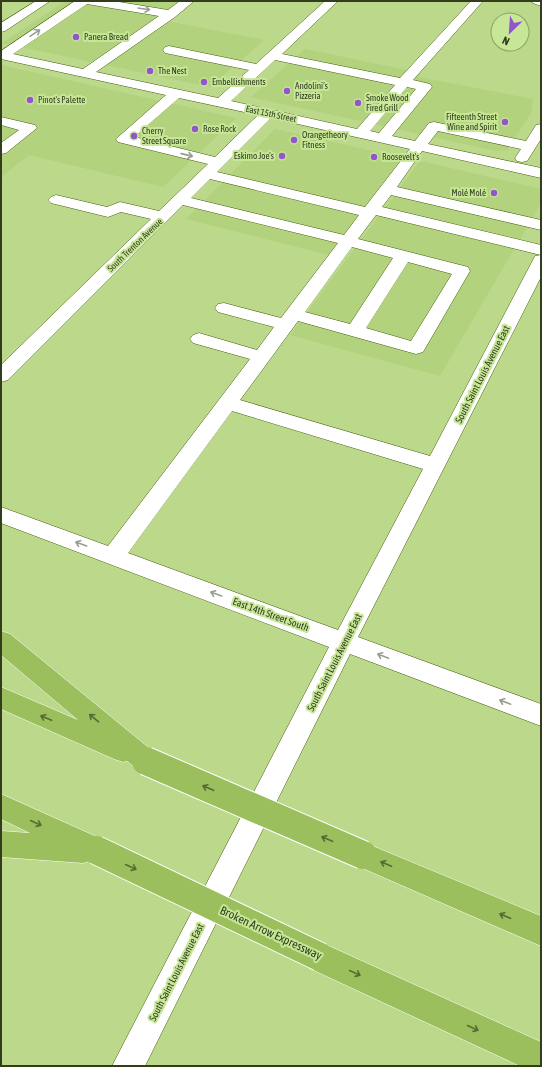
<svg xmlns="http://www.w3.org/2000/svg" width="542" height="1067" font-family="'Asap Condensed',sans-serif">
<rect width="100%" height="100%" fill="#bbd88b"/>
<g fill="#b2d27d">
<polygon points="66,1 194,1 167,21 264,40 210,87 2,43"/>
<polygon points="305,49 421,73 418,77 533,99 531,113 507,150 496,151 251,97"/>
<polygon points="1,65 236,118 163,187 29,155 1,177"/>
<polygon points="275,129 403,158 329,255 186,219"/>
<polygon points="420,161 541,189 541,203 440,376 290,335"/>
</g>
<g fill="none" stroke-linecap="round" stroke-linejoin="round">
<g stroke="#465e0c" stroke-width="1">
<g id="minor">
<polygon points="36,1 50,1 5,31 1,32 1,23"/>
<path d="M75,1H113L168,10L180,1H194L175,17L96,72L218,98L249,70L165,53L163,50L165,47L169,46L256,64L325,1H338L282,54L400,78L471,1H483L413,80L430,84L432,87L392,136L415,141L429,123L434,122L526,141L536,125L541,124V139L527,161L522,162L517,161L515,158L521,149L438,131L428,144L541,168V178L422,151L397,187L541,220V230L391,195L382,207L541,245V255L376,215L358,239L468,267L470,271L423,352L416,354L298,321L240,400L430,456L533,260L535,256L541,255V277L358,637L541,704V726L350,654L145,1066H112L329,647L1,523V507L108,546L250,359L193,343L190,339L193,335L199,333L257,350L274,327L218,312L215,308L218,304L224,303L281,318L338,243L183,205L8,380L1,382V365L151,219L121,212L108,217L51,203L48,200L51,197L56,195L107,207L120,202L159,211L208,164L118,142L116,139L166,95L1,59V51ZM87,4L159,16L83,69L13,54ZM275,60L395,85L357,129L231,101ZM407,87L416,89L379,133L370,131ZM179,98L258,115L215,157L134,137ZM271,118L410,149L365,207L217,172ZM210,179L359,215L344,235L191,198ZM352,247L393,258L350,324L305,312ZM408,262L452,274L411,341L366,328ZM232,411L423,469L338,630L128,553Z"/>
<polygon points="531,1 541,1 541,6 533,3"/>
<polygon points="1,117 35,125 37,128 6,153 1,154 1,143 19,130 1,125"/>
</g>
</g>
<g stroke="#fff" stroke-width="1">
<g id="highway">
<path d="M1,631L10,634L155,753L159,761L155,769C141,774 138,770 127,761L123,762L114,759L1,709V687L78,720L1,655Z"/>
<polygon points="1,794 106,841 110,850 106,859 96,863 90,861 83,863 1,857 1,831 30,833 1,819"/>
<polygon points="363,842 541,916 541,946 353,864 349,855 353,846"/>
<polygon points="320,942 541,1042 541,1066 520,1066 309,968 305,957 309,946"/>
</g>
</g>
<use href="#minor" fill="#fff" fill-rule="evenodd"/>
<use href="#highway" fill="#9cbf5e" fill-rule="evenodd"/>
<g stroke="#fff" stroke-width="30" stroke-linecap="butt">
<g id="highway-bridge">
<polyline points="146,761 363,855"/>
<polyline points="96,850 320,957"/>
</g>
</g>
<use href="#highway-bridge" stroke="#9cbf5e" stroke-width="28"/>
</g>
<defs><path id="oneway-shaft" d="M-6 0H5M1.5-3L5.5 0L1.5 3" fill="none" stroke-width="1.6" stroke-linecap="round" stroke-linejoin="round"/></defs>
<g stroke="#989e8e">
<use href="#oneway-shaft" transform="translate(144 9) rotate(9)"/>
<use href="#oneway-shaft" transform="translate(35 33) rotate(-34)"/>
<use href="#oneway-shaft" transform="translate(187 155) rotate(13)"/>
<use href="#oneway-shaft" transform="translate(81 544) rotate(-160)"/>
<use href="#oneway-shaft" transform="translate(216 594) rotate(-160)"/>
<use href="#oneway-shaft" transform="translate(383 656) rotate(-159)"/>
<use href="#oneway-shaft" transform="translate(505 702) rotate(-159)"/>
</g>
<g stroke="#566a34">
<use href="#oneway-shaft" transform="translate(46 718) rotate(-157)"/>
<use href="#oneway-shaft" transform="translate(94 718) rotate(-140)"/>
<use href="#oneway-shaft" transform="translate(208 788) rotate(-157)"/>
<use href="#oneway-shaft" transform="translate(36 823) rotate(25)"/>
<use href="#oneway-shaft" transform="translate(327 839) rotate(-157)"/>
<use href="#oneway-shaft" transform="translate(386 864) rotate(-157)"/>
<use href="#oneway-shaft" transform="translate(131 867) rotate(25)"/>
<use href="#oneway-shaft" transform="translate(505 916) rotate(-157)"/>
<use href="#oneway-shaft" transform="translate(355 973) rotate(25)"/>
<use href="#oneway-shaft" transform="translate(473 1028) rotate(25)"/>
</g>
<g fill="#9355cb" stroke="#c7e697" stroke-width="1.5">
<circle cx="76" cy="37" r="4"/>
<circle cx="150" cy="71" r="4"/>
<circle cx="204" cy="82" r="4"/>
<circle cx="287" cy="91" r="4"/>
<circle cx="30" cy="100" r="4"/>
<circle cx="358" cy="103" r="4"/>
<circle cx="505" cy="122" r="4"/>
<circle cx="195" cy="129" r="4"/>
<circle cx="134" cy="136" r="4"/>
<circle cx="294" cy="140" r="4"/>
<circle cx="282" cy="156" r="4"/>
<circle cx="374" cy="157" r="4"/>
<circle cx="494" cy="193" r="4"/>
</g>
<g text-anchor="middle" stroke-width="4" stroke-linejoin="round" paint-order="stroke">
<g font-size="9" fill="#313d1d" stroke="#c7e697" text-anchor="start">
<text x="84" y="40">Panera Bread</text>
<text x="158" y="74">The Nest</text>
<text x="212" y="85">Embellishments</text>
<text x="295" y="89">Andolini's<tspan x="295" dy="10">Pizzeria</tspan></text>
<text x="366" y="101">Smoke Wood<tspan x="366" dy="10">Fired Grill</tspan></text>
<text x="38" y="103">Pinot's Palette</text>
<text x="497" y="120" text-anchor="end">Fifteenth Street<tspan x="497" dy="10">Wine and Spirit</tspan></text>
<text x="203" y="132">Rose Rock</text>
<text x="142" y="134">Cherry<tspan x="142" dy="10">Street Square</tspan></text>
<text x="302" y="138">Orangetheory<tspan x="302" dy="10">Fitness</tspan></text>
<text x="274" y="159" text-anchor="end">Eskimo Joe's</text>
<text x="382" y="160">Roosevelt's</text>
<text x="486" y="196" text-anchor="end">Molé Molé</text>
</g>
<g font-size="9" fill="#313d1d" stroke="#c7e697">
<text transform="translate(271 114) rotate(12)" y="3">East 15th Street</text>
<text transform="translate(135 245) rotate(-44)" y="3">South Trenton Avenue</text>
</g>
<g font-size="10" fill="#313d1d" stroke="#c7e697">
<text transform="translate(482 374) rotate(-63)" y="4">South Saint Louis Avenue East</text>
<text transform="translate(271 614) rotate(20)" y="4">East 14th Street South</text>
<text transform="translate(334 662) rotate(-63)" y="4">South Saint Louis Avenue East</text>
<text transform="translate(176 972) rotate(-63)" y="4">South Saint Louis Avenue East</text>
</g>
<g font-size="12" fill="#313d1d" stroke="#c7e697">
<text transform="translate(271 933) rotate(25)" y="4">Broken Arrow Expressway</text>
</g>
</g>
<rect width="542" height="1067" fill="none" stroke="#313d1d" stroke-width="4"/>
<g transform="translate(510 32) rotate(205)"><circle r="19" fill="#c7e697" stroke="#8ba266"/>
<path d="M0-3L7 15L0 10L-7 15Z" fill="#9355cb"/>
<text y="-6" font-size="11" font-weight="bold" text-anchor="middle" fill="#313d1d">N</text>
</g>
</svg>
